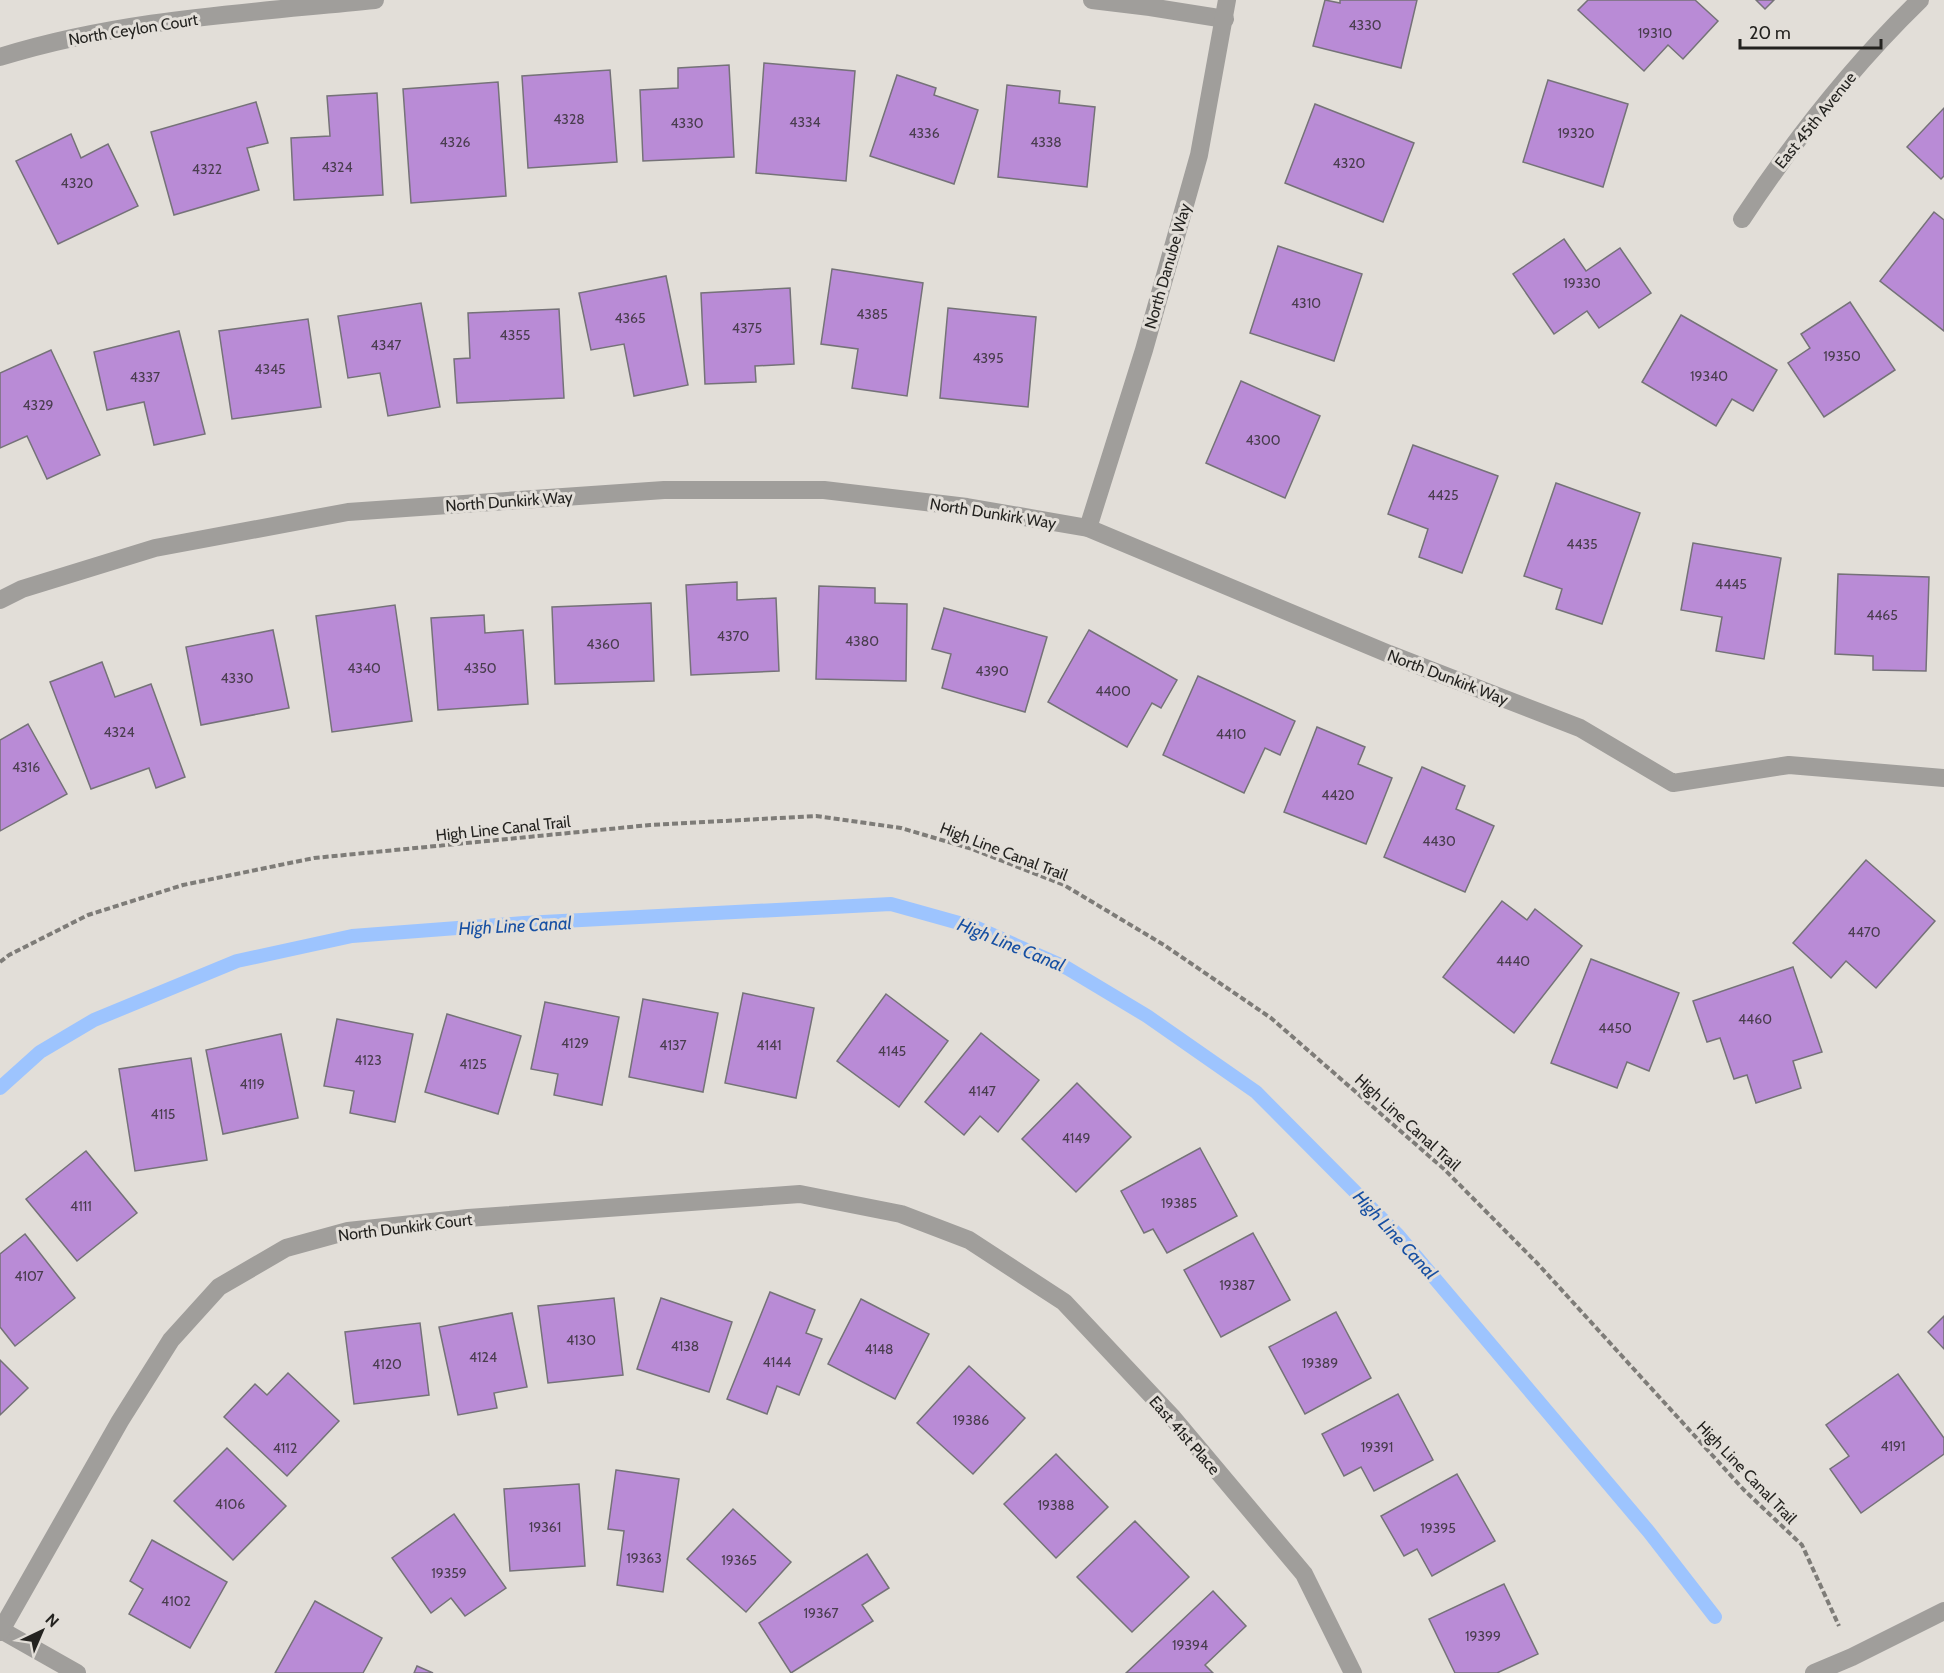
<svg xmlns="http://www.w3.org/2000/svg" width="1944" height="1673" font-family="Cabin,sans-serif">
<rect width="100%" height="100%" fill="#e2ded8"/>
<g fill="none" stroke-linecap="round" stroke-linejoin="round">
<polyline stroke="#9dc4fe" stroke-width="14" points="0,1088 40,1052 94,1020 237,961 352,936 524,923 891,904 977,928 1067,968 1147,1016 1256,1092 1398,1235 1649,1532 1715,1617"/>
</g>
<g fill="#b98bd6" stroke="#757278" stroke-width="1.5">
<polygon points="1325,0 1340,3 1340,0 1417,0 1401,68 1313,46"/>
<polygon points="1588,0 1695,0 1718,21 1683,59 1668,45 1644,71 1578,10"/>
<polygon points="1756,0 1774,0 1765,9"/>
<polygon points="764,63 855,71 846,181 756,173"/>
<polygon points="729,65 734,157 643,161 640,90 678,88 678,68"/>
<polygon points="610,70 617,162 528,168 522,76"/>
<polygon points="897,75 936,88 934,95 978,110 954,184 870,156"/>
<polygon points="1548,80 1628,104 1603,187 1523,162"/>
<polygon points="498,82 506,196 411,203 403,89"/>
<polygon points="1007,85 1060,91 1059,103 1095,107 1087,187 998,177"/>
<polygon points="377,93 383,195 294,200 291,138 330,136 327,96"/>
<polygon points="256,102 268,143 247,148 259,190 174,215 151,132"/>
<polygon points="1315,104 1414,143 1383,222 1285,183"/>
<polygon points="1944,108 1944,176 1941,179 1907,147"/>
<polygon points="71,134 81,158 108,144 138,206 58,244 16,161"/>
<polygon points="1934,212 1944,220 1944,331 1880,281"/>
<polygon points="1564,239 1586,271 1620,248 1651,293 1599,328 1587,311 1554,334 1513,274"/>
<polygon points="1278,246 1362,274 1334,361 1250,333"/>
<polygon points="832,269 923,283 907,396 852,388 858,349 821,344"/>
<polygon points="666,276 688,385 634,396 624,344 591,350 579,293"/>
<polygon points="790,288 794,364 755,366 756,382 705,384 701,293"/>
<polygon points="1850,302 1895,370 1824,417 1788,363 1810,348 1801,334"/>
<polygon points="421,303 440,407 388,416 380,373 348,378 338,316"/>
<polygon points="948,308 1036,317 1028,407 940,398"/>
<polygon points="559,309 564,398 457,403 454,359 470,358 468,313"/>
<polygon points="1681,315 1777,370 1753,411 1732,399 1716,426 1642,382"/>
<polygon points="308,319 321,407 232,419 219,331"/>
<polygon points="179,331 205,434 154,445 144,402 107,410 94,352"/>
<polygon points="51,350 100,455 47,479 27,436 0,448 0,373"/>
<polygon points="1241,381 1320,416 1285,498 1206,463"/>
<polygon points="1413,445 1498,476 1462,573 1419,557 1428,529 1388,514"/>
<polygon points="1556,483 1640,513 1602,624 1556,609 1562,589 1524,576"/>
<polygon points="1693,543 1781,558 1764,659 1716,651 1722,617 1681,610"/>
<polygon points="1838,574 1929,577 1926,671 1873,670 1873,656 1835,654"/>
<polygon points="737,582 737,600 776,598 779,671 691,675 686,585"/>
<polygon points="819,586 875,588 875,603 907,604 906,681 816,679"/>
<polygon points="651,603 654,681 555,684 552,607"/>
<polygon points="395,605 412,721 332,732 316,616"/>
<polygon points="944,608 1047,637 1025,712 942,688 951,654 932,649"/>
<polygon points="484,615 485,633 523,630 528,704 438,710 431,618"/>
<polygon points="273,630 289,708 201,725 186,647"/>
<polygon points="1089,630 1177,680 1161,708 1152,703 1127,747 1048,702"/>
<polygon points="102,662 115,697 151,684 185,777 156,788 149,768 91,789 50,682"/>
<polygon points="1198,676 1295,721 1280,755 1265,748 1244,793 1163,755"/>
<polygon points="28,724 67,794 0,831 0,740"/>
<polygon points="1317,727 1365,747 1358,764 1392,778 1366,844 1284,812"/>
<polygon points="1422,767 1465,786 1456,809 1494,826 1465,892 1384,857"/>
<polygon points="1866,860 1935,921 1876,988 1846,961 1831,978 1793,943"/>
<polygon points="1502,901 1527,920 1535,909 1582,946 1514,1033 1443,977"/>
<polygon points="1591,959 1679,993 1649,1071 1627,1062 1617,1088 1551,1063"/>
<polygon points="1793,967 1822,1052 1793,1061 1801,1088 1756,1103 1747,1075 1734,1079 1720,1038 1707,1042 1693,1001"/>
<polygon points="743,993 814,1008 796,1098 725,1083"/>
<polygon points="886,994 948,1041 899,1107 837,1061"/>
<polygon points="643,999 718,1013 703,1092 629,1077"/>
<polygon points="545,1002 619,1017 602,1105 554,1095 558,1074 531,1069"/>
<polygon points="447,1014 521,1036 498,1114 425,1092"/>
<polygon points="337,1019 413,1034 395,1122 350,1113 354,1091 324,1086"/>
<polygon points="981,1033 1039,1080 998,1132 980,1116 964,1135 925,1102"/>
<polygon points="281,1034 298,1118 223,1134 206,1050"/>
<polygon points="191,1058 207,1160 135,1171 119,1069"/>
<polygon points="1077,1083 1131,1137 1076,1192 1022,1139"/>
<polygon points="1200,1148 1237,1216 1167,1253 1153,1229 1144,1233 1121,1191"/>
<polygon points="86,1151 137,1213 77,1261 26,1199"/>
<polygon points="1253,1233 1290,1300 1221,1337 1184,1270"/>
<polygon points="25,1234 75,1298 15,1346 0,1327 0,1254"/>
<polygon points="770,1292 815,1310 806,1333 822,1339 799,1395 777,1386 767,1414 727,1399"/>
<polygon points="614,1298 623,1375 548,1383 538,1306"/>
<polygon points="661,1298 732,1322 709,1392 637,1369"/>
<polygon points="861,1299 929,1334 895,1399 828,1364"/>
<polygon points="1336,1312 1371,1378 1305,1414 1269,1347"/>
<polygon points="512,1313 527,1387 494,1393 497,1408 458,1415 439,1327"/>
<polygon points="1944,1316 1944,1349 1928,1332"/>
<polygon points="420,1323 429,1395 354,1404 345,1332"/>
<polygon points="0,1360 28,1388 0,1415"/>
<polygon points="969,1366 1025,1418 973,1474 917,1423"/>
<polygon points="288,1373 339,1421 287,1476 224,1417 255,1384 267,1395"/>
<polygon points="1898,1374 1944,1438 1944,1454 1861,1513 1830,1469 1849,1456 1826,1425"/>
<polygon points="1398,1394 1433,1460 1374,1491 1361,1467 1344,1476 1322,1434"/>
<polygon points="227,1448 286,1506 233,1560 174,1501"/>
<polygon points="1056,1454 1108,1507 1056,1558 1004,1504"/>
<polygon points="616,1470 679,1479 663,1592 617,1585 624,1531 608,1529"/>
<polygon points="1457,1474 1495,1541 1432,1576 1417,1549 1404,1556 1381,1516"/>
<polygon points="579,1484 585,1566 510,1571 504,1489"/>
<polygon points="733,1509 791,1562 746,1612 687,1559"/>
<polygon points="454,1514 506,1588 465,1616 451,1598 431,1613 392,1558"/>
<polygon points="1135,1521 1189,1577 1132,1632 1077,1577"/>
<polygon points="152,1540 227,1582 190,1648 129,1614 143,1589 130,1581"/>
<polygon points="867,1554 889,1588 862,1605 873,1621 791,1673 759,1623"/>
<polygon points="1504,1584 1538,1654 1497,1673 1455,1673 1429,1619"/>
<polygon points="1213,1591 1246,1626 1205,1665 1213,1673 1126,1673"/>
<polygon points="315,1601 382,1638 363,1673 275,1673"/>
<polygon points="417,1666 433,1673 414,1673"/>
</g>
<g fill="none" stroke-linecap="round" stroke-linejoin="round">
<polyline stroke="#7e7c78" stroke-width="4" stroke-dasharray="6 3" stroke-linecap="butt" points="0,962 9,955 88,915 183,885 314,858 650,825 816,816 901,828 972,849 1064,885 1164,945 1271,1018 1444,1169 1538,1264 1744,1490 1802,1545 1839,1626"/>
<g stroke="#a09e9b" stroke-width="18">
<polyline points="1092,0 1150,7 1225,19"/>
<path d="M0,57C121,19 249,13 375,0"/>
<path d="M1742,219C1794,140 1852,66 1920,0"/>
<polyline points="1088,528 1144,350 1199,155 1227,0"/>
<polyline points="0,600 22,589 155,548 348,512 664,490 824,490 967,507 1088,528 1389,654 1580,728 1673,783 1789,765 1944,778"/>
<polyline points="1,1630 77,1673"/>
<polyline points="0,1632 120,1421 171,1340 219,1287 286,1248 348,1231 468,1218 800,1194 901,1214 969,1240 1064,1302 1173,1418 1304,1574 1353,1673"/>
<polyline points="1814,1673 1852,1657 1944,1611"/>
</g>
</g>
<g text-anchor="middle" stroke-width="6" stroke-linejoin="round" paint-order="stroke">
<g font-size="14" fill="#493d4e">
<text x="1365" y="30">4330</text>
<text x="1655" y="38">19310</text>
<text x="569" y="124">4328</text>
<text x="805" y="127">4334</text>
<text x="687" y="128">4330</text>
<text x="924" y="138">4336</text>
<text x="1576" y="138">19320</text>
<text x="455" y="147">4326</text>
<text x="1046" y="147">4338</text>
<text x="1349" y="168">4320</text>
<text x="337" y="172">4324</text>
<text x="207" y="174">4322</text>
<text x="77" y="188">4320</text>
<text x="1582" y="288">19330</text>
<text x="1306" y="308">4310</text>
<text x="872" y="319">4385</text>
<text x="630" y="323">4365</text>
<text x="747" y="333">4375</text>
<text x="515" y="340">4355</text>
<text x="386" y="350">4347</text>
<text x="1842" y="361">19350</text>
<text x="988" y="363">4395</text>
<text x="270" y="374">4345</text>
<text x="1709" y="381">19340</text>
<text x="145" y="382">4337</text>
<text x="38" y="410">4329</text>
<text x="1263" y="445">4300</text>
<text x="1443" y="500">4425</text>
<text x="1582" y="549">4435</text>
<text x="1731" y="589">4445</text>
<text x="1882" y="620">4465</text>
<text x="733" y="641">4370</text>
<text x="862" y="646">4380</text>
<text x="603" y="649">4360</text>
<text x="364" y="673">4340</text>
<text x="480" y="673">4350</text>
<text x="992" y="676">4390</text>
<text x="237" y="683">4330</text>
<text x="1113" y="696">4400</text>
<text x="119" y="737">4324</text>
<text x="1231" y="739">4410</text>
<text x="26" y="772">4316</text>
<text x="1338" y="800">4420</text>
<text x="1439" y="846">4430</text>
<text x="1864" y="937">4470</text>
<text x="1513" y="966">4440</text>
<text x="1755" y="1024">4460</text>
<text x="1615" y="1033">4450</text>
<text x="575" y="1048">4129</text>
<text x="673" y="1050">4137</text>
<text x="769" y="1050">4141</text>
<text x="892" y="1056">4145</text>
<text x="368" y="1065">4123</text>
<text x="473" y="1069">4125</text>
<text x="252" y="1089">4119</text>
<text x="982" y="1096">4147</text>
<text x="163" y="1119">4115</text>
<text x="1076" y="1143">4149</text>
<text x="1179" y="1208">19385</text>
<text x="81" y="1211">4111</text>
<text x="29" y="1281">4107</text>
<text x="1237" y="1290">19387</text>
<text x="581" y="1345">4130</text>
<text x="685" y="1351">4138</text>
<text x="879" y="1354">4148</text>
<text x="483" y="1362">4124</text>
<text x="777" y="1367">4144</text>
<text x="1320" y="1368">19389</text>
<text x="387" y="1369">4120</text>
<text x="971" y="1425">19386</text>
<text x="1893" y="1451">4191</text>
<text x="1377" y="1452">19391</text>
<text x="285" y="1453">4112</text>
<text x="230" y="1509">4106</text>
<text x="1056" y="1510">19388</text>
<text x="545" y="1532">19361</text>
<text x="1438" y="1533">19395</text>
<text x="644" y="1563">19363</text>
<text x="739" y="1565">19365</text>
<text x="449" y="1578">19359</text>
<text x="176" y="1606">4102</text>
<text x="821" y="1618">19367</text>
<text x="1483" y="1641">19399</text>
<text x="1190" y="1650">19394</text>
</g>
<g font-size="16" fill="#242320" stroke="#e2ded8">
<text transform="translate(133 29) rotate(-9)" y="6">North Ceylon Court</text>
<text transform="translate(1815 120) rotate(-51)" y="6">East 45th Avenue</text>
<text transform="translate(1167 266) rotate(-74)" y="6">North Danube Way</text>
<text transform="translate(509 501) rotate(-4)" y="6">North Dunkirk Way</text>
<text transform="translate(993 513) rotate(9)" y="6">North Dunkirk Way</text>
<text transform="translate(1448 677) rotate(21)" y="6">North Dunkirk Way</text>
<text transform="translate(503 828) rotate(-6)" y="6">High Line Canal Trail</text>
<text transform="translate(1004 851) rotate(21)" y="6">High Line Canal Trail</text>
<text transform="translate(1408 1122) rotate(42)" y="6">High Line Canal Trail</text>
<text transform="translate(405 1227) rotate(-7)" y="6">North Dunkirk Court</text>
<text transform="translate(1185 1435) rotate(49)" y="6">East 41st Place</text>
<text transform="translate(1747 1472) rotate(46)" y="6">High Line Canal Trail</text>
</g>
<g font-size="18" font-style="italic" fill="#164fa2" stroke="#e2ded8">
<text transform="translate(515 926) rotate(-3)" y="6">High Line Canal</text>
<text transform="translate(1011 945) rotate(22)" y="6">High Line Canal</text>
<text transform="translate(1395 1235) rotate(47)" y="6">High Line Canal</text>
</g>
</g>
<g transform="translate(42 1631) rotate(44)" stroke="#e2ded8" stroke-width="4.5" paint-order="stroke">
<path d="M0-4.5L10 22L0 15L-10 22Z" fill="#242320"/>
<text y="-9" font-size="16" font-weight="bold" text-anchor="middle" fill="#242320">N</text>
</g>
<path d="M1740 39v9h141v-9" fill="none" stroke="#242320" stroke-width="3"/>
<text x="1749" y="39" font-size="18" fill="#242320" stroke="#e2ded8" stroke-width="4.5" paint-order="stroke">20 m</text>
</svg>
